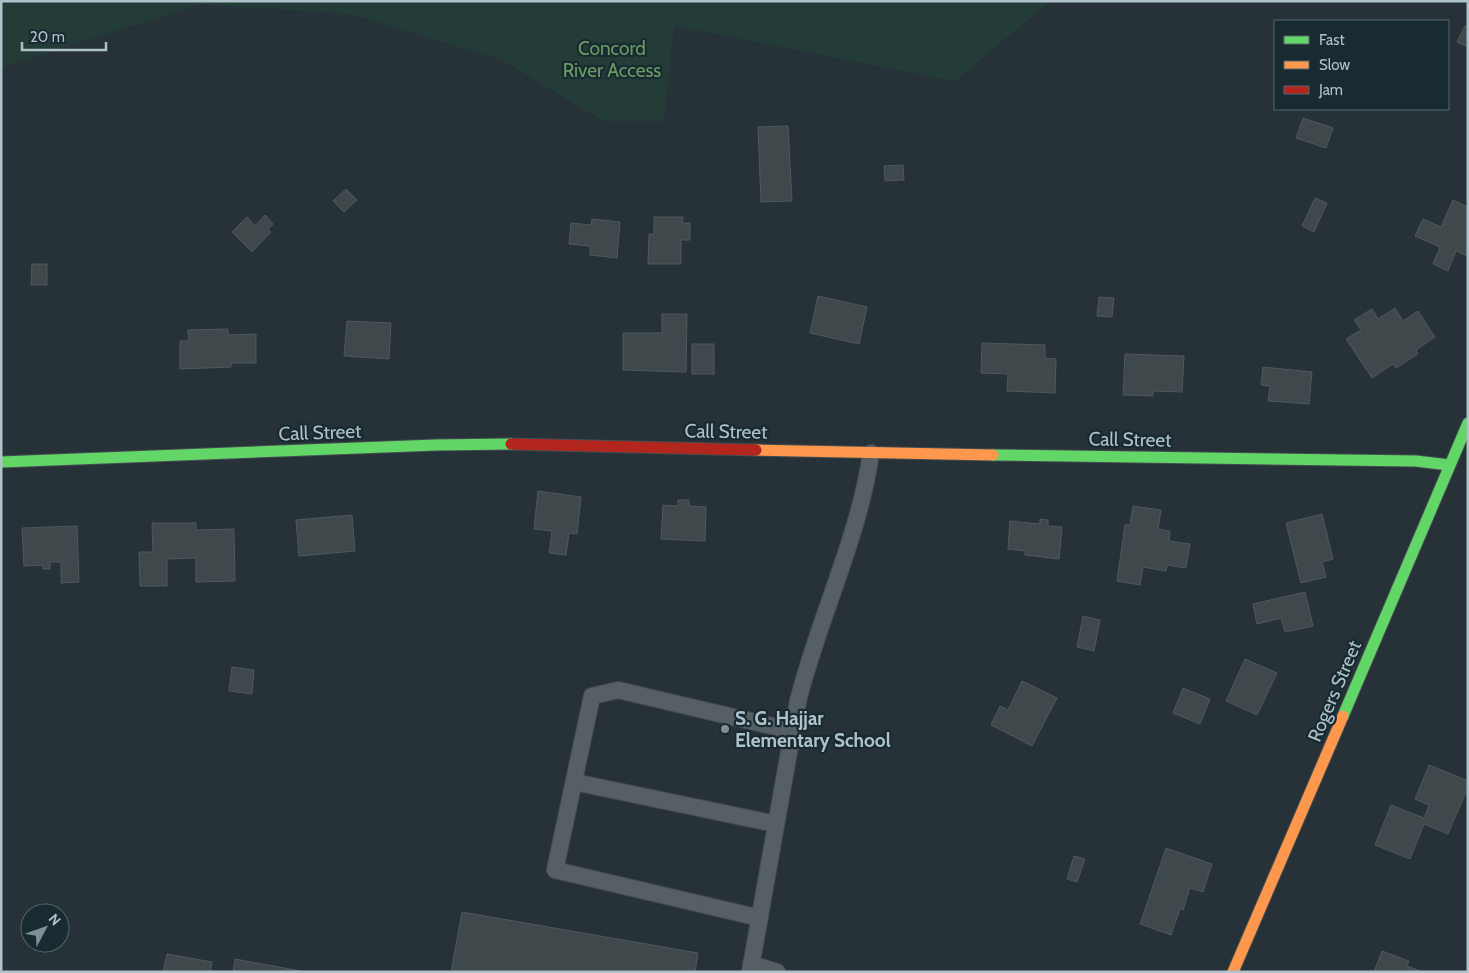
<svg xmlns="http://www.w3.org/2000/svg" width="1469" height="973" font-family="Cabin,sans-serif">
<rect width="100%" height="100%" fill="#263237"/>
<polygon fill="#233c38" points="1,1 1050,1 955,81 674,26 664,121 603,121 502,60 350,14 202,4 1,67"/>
<g fill="#3f494c" stroke="#4e595e">
<polygon points="1465,26 1468,27 1468,47 1457,42"/>
<polygon points="1303,118 1333,128 1326,148 1296,138"/>
<polygon points="788,126 792,201 761,202 758,127"/>
<polygon points="903,165 904,180 885,181 884,166"/>
<polygon points="346,189 357,200 344,212 333,201"/>
<polygon points="1315,198 1327,203 1314,232 1302,226"/>
<polygon points="1453,200 1468,207 1468,256 1456,251 1448,271 1433,264 1440,247 1415,236 1423,219 1441,227"/>
<polygon points="265,215 273,224 268,229 271,232 252,252 232,232 247,217 255,226"/>
<polygon points="654,217 683,217 682,223 690,223 690,240 681,240 681,264 648,264 649,234 654,234"/>
<polygon points="592,219 620,222 617,258 590,255 590,246 569,244 571,223 591,225"/>
<polygon points="32,264 47,264 47,285 31,285"/>
<polygon points="818,296 867,307 859,344 810,333"/>
<polygon points="1099,297 1114,298 1112,317 1097,316"/>
<polygon points="1395,308 1403,321 1418,311 1435,337 1416,350 1418,354 1396,368 1393,364 1372,378 1346,339 1361,330 1354,320 1372,309 1378,319"/>
<polygon points="662,314 687,314 686,372 623,370 623,333 662,333"/>
<polygon points="347,321 391,323 389,359 344,356"/>
<polygon points="228,329 228,335 256,334 256,363 231,363 231,367 180,369 180,341 189,341 188,330"/>
<polygon points="982,343 1045,345 1045,358 1056,359 1055,393 1007,391 1008,374 981,373"/>
<rect x="692" y="344" width="22" height="30"/>
<polygon points="1125,354 1184,356 1182,392 1153,391 1153,396 1123,395"/>
<polygon points="1263,367 1312,372 1309,404 1268,401 1270,386 1261,385"/>
<polygon points="538,491 581,497 577,534 569,533 566,555 549,553 552,531 534,529"/>
<polygon points="678,500 689,500 689,506 706,507 705,541 661,539 663,505 678,506"/>
<polygon points="1133,506 1161,510 1158,529 1170,531 1169,541 1190,544 1186,568 1167,565 1166,571 1143,567 1140,585 1117,581 1125,525 1130,525"/>
<polygon points="1322,514 1333,559 1322,562 1326,577 1301,583 1286,523"/>
<polygon points="352,515 355,551 299,556 296,520"/>
<polygon points="1040,519 1048,520 1048,526 1062,527 1059,559 1025,555 1025,551 1008,549 1010,521 1040,524"/>
<polygon points="152,523 196,523 196,530 234,529 235,581 196,582 196,558 167,559 167,586 140,586 139,552 153,552"/>
<polygon points="77,526 79,582 61,583 61,562 50,562 50,569 43,569 43,565 24,566 22,528"/>
<polygon points="1305,592 1313,626 1285,632 1281,618 1257,624 1253,604"/>
<polygon points="1083,616 1100,620 1094,651 1077,647"/>
<polygon points="1245,659 1277,673 1257,715 1226,701"/>
<polygon points="232,667 254,670 252,694 229,691"/>
<polygon points="1022,681 1057,698 1032,746 991,725 1000,706 1008,710"/>
<polygon points="1183,688 1210,699 1200,724 1173,713"/>
<polygon points="1429,765 1468,781 1468,787 1448,834 1424,824 1410,859 1375,845 1391,805 1424,818 1429,805 1415,799"/>
<polygon points="1166,848 1212,864 1203,892 1190,888 1183,910 1180,909 1171,935 1140,924"/>
<polygon points="1074,856 1085,859 1077,882 1067,879"/>
<polygon points="462,912 698,953 695,972 451,972"/>
<polygon points="1382,951 1409,961 1407,966 1423,972 1374,972"/>
<polygon points="167,954 212,962 210,972 163,972"/>
<polygon points="235,959 306,972 233,972"/>
</g>
<g fill="none" stroke-linecap="round" stroke-linejoin="round">
<g stroke="#454d51" stroke-width="18">
<g id="lane">
<polyline points="574,782 776,824"/>
<polyline points="760,918 555,870 592,696 618,690 793,731"/>
<polyline points="751,964 777,972"/>
<path d="M750,972L798,701C819,617 859,538 871,453"/>
</g>
</g>
<g stroke="#454d51" stroke-width="13">
<g id="fast">
<polyline points="993,455 1416,461 1449,465"/>
<polyline points="1,462 436,445 511,444"/>
<polyline points="1343,716 1468,423"/>
</g>
</g>
<g stroke="#454d51" stroke-width="13">
<g id="slow">
<polyline points="756,450 993,455"/>
<polyline points="1233,972 1343,716"/>
</g>
</g>
<g stroke="#454d51" stroke-width="13">
<polyline id="jam" points="511,444 756,450"/>
</g>
<use href="#lane" stroke="#566064" stroke-width="16"/>
<use href="#fast" stroke="#63d668" stroke-width="11"/>
<use href="#slow" stroke="#ff974d" stroke-width="11"/>
<use href="#jam" stroke="#b3261e" stroke-width="11"/>
</g>
<circle fill="#7f8f96" stroke="#192a31" stroke-width="2" cx="725" cy="729" r="5"/>
<g text-anchor="middle" stroke-width="4.5" stroke-linejoin="round" paint-order="stroke">
<g font-size="19" fill="#689c63" stroke="#192a31">
<text x="612" y="55">Concord<tspan x="612" dy="22">River Access</tspan></text>
</g>
<g font-size="19" fill="#afc1c9" stroke="#192a31">
<text transform="translate(726 431) rotate(1)" y="7">Call Street</text>
<text transform="translate(320 432) rotate(-2)" y="7">Call Street</text>
<text transform="translate(1130 439) rotate(1)" y="7">Call Street</text>
<text transform="translate(1334 691) rotate(-67)" y="7">Rogers Street</text>
</g>
<g font-size="19" font-weight="bold" fill="#afc1c9" stroke="#192a31" text-anchor="start">
<text x="735" y="725">S. G. Hajjar<tspan x="735" dy="22">Elementary School</tspan></text>
</g>
</g>
<rect width="1469" height="973" fill="none" stroke="#afc1c9" stroke-width="5"/>
<rect x="1274" y="20" width="175" height="90" fill="#192a31" stroke="#55666e"/>
<rect x="1284" y="36" width="25" height="8" fill="#63d668" stroke="#55666e"/>
<text x="1319" y="45" font-size="15" fill="#afc1c9">Fast</text>
<rect x="1284" y="61" width="25" height="8" fill="#ff974d" stroke="#55666e"/>
<text x="1319" y="70" font-size="15" fill="#afc1c9">Slow</text>
<rect x="1284" y="86" width="25" height="8" fill="#b3261e" stroke="#55666e"/>
<text x="1319" y="95" font-size="15" fill="#afc1c9">Jam</text>
<g transform="translate(45 928) rotate(49)"><circle r="24" fill="#192a31" stroke="#55666e"/>
<path d="M0-4L9 19L0 12L-9 19Z" fill="#7f8f96"/>
<text y="-8" font-size="14" font-weight="bold" text-anchor="middle" fill="#afc1c9">N</text>
</g>
<path d="M22 42v8h84v-8" fill="none" stroke="#afc1c9" stroke-width="2.5"/>
<text x="30" y="42" font-size="15" fill="#afc1c9" stroke="#192a31" stroke-width="4" paint-order="stroke">20 m</text>
</svg>
